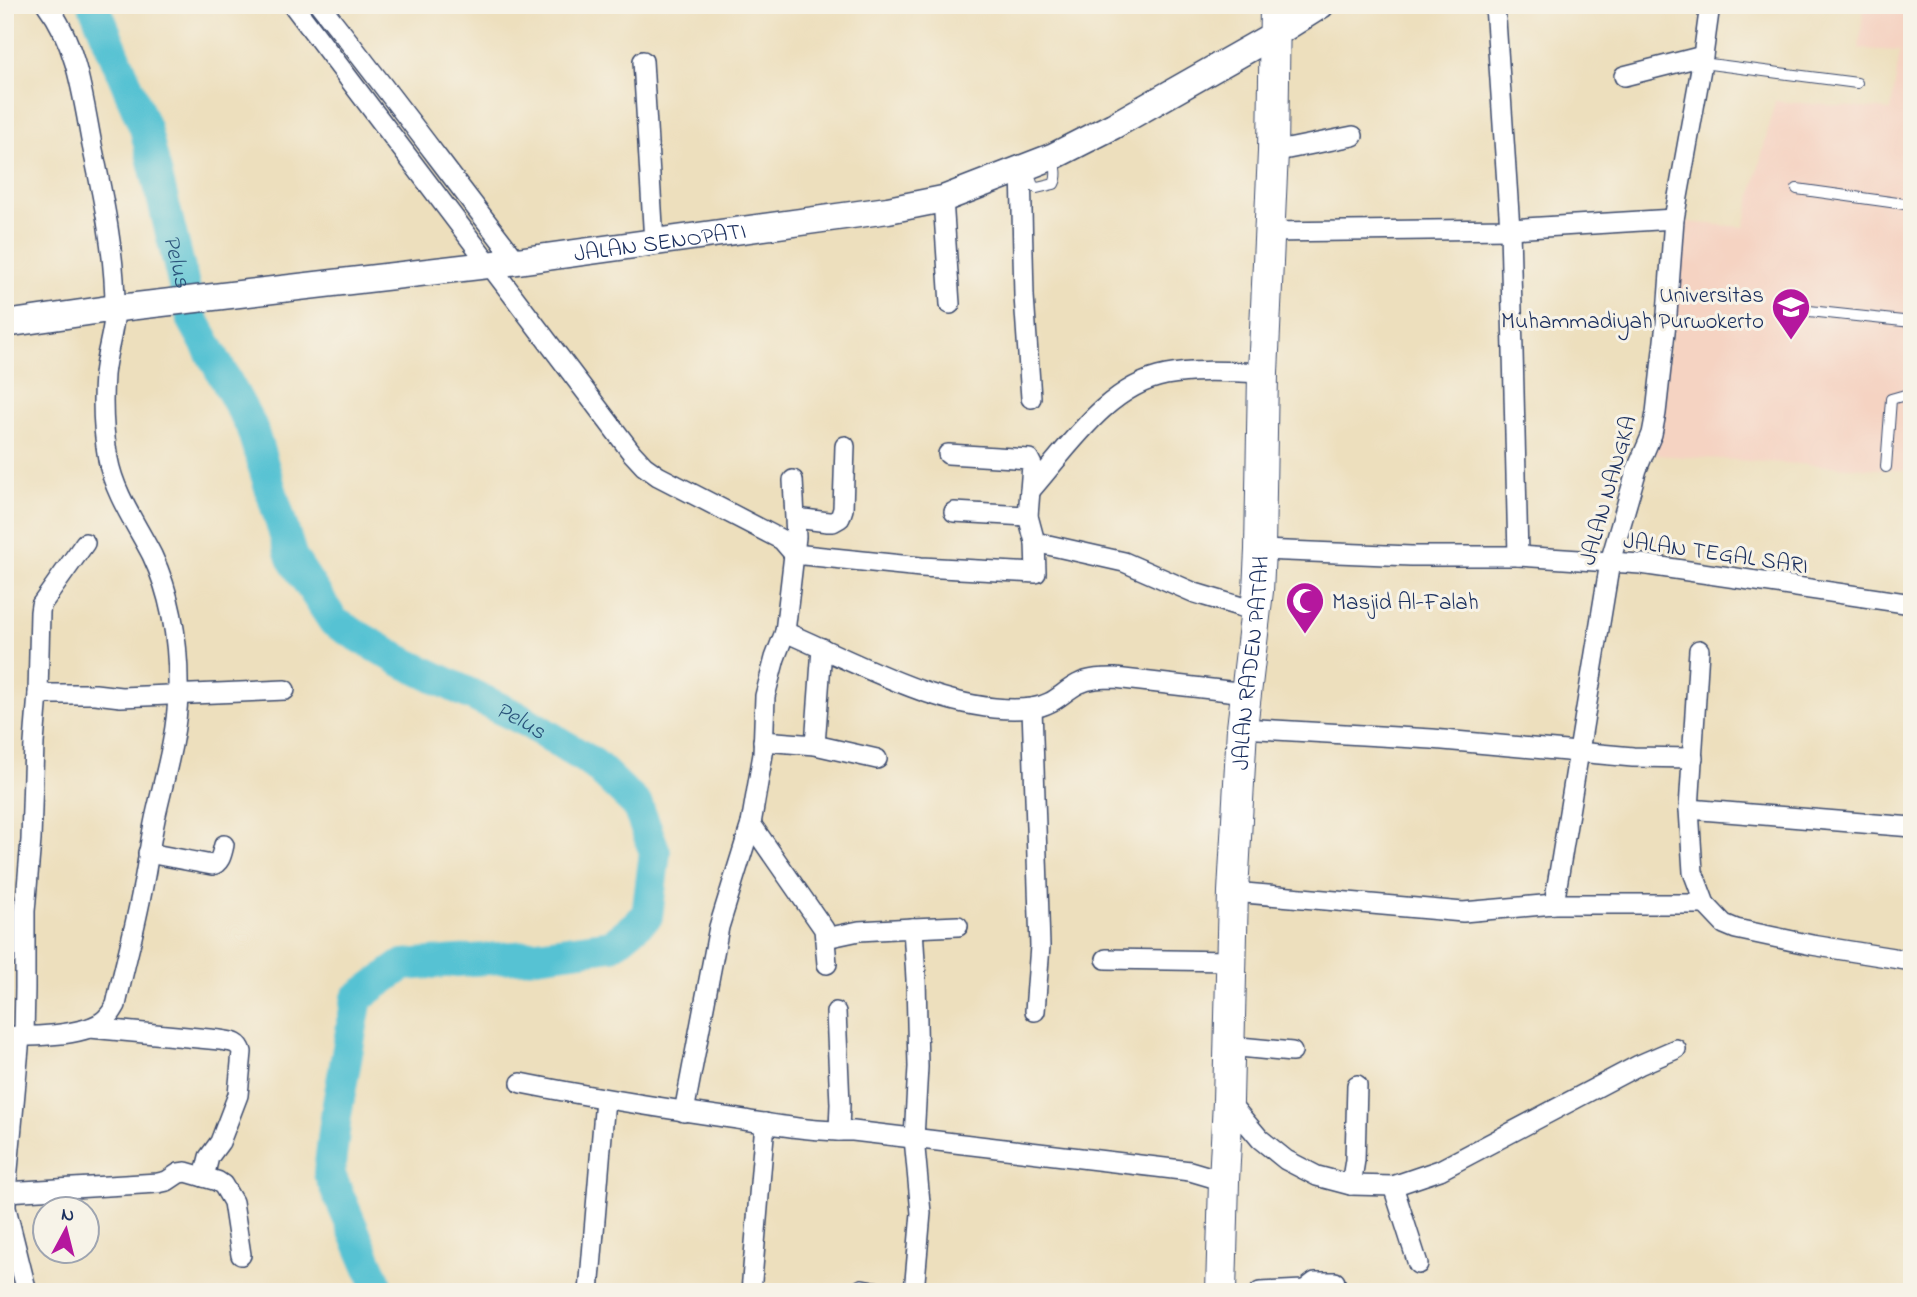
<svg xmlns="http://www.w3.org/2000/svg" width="1917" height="1297" font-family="'Indie Flower',sans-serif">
<rect width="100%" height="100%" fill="#f7f3e8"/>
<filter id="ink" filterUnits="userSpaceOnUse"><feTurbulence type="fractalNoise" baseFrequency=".0143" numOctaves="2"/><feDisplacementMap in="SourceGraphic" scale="14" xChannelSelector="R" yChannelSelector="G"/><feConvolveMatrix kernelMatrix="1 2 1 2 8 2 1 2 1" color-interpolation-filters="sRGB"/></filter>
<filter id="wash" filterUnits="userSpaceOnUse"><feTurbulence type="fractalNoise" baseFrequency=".00686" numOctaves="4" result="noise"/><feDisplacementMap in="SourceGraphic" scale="28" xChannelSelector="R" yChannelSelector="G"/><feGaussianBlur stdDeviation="1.57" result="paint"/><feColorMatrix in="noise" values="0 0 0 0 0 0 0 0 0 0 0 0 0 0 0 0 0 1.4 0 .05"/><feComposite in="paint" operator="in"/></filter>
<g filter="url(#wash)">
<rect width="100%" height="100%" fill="#eddfbd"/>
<polygon fill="#f5d3c2" points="1864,5 1912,5 1912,471 1655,455 1686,222 1744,227 1775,101 1891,110 1900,51 1859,49"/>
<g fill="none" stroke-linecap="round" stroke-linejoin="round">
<path stroke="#57c2d3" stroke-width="32" id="s1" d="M94,5L145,128L192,318L251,426L292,558L334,622L401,661L522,719L594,764L637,805L655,852L647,916L612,945L529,956L403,965L357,998L336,1115L329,1173L380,1292"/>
</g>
</g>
<g filter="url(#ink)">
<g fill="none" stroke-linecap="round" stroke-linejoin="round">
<g stroke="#3a496c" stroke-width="12">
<g id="service">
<polyline points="1702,63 1857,83"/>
<path d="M1028,172L1033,186L1037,188L1054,184C1059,175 1055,165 1054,157"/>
<polyline points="1797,189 1912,205"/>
<polyline points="1800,310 1912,322"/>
<polyline points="1886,467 1891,399 1912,393"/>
</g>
</g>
<g stroke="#3a496c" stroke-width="22">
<g id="minor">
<polyline points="293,5 632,453 644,466 658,476 782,540 794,554 921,567 1036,573 1035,542 1028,516 1032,465 1029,459 948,454"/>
<path d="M320,5C387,89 450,175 516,260"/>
<polyline points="1495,5 1510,229 1518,556"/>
<polyline points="643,61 654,242"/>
<polyline points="1624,76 1703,56"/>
<polyline points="1273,152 1353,136"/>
<polyline points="1021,168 1024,296 1031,398"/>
<polyline points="943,199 950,304"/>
<polyline points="1268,232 1510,229 1674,219"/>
<path d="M1030,491C1068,448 1107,386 1166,375C1198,369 1231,372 1263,373"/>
<polyline points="954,512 1028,516"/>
<polyline points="796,518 828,522 833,522 840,518 843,509 845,446"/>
<polyline points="1035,542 1124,562 1195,593 1255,611"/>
<polyline points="1260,550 1411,556 1518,556 1641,564 1912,604"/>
<path d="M785,632C858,663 951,717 1032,708C1054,705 1061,693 1078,684C1090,678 1103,678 1115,678L1246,693"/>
<polyline points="1699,650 1689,809 1693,872 1705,904 1724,924 1736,929 1812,945 1912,961"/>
<polyline points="38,694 95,694 121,697 285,690"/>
<polyline points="1032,708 1040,946 1035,1011"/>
<polyline points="1242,728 1432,739 1633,757 1693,758"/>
<polyline points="763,741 815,745 877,759"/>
<polyline points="815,745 822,648"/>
<polyline points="1689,809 1912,827"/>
<polyline points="751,824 824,929 827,964"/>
<path d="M148,853L212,865C221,863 222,852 224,845"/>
<polyline points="1233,892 1463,912 1554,904 1705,904"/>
<polyline points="1554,904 1610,562 1637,469 1652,434 1656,413 1667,314 1674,219 1702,63 1710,5"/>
<polyline points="913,928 958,926"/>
<polyline points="826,938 859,931 913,928 916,979 918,1067 914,1138 921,1213 914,1292"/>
<polyline points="1106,959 1230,961"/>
<polyline points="836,1012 840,1104 839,1131"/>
<path d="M90,1028L220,1040C230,1042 239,1041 242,1052L238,1095L220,1142L209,1157L204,1177"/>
<path d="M5,1036C30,1037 81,1036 102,1022C109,1017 112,1012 116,1005C124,967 135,929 142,891C147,867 150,843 155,819C164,778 177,736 178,694C179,647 172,597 152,555C136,524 114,493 108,459C103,431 102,403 104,375C106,352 115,329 115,307C115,253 103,197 92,145C83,98 77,44 47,5"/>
<polyline points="24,1036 25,988 25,911 31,840 34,743 38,694 40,612 41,605 85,543"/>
<polyline points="20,1037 6,1192 6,1208 27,1292"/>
<polyline points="1229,1046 1292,1052"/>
<path d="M521,1083C591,1097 661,1108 731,1118C771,1124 813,1132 853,1131L1190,1171L1224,1181"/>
<polyline points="1228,1101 1260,1139 1286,1160 1317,1176 1351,1185 1393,1186 1440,1170 1639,1065 1676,1049"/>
<polyline points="684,1112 719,927 751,824 763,754 765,696 775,658 785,632 796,537 793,480"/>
<polyline points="1351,1185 1355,1160 1357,1085"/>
<polyline points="1393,1186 1418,1264"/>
<polyline points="6,1192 158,1183 167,1181 179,1173 186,1172 217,1181 223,1185 233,1202 241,1255"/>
<polyline points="862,1289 878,1292"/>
<polyline points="589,1292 605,1099"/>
<polyline points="751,1292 765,1123"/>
<polyline points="1260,1292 1303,1290 1306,1289 1315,1282 1335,1282"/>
</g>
</g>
<g stroke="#3a496c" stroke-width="29">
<g id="secondary">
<path id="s2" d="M5,324L102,310L488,265L888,210L943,199L1054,156L1113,126L1275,34L1321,5"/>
</g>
</g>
<g stroke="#3a496c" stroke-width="32">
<g id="primary">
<path id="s3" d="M1221,1292L1224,1181L1228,1101L1233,892L1242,728L1258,591L1260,550L1263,373L1273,152L1275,5"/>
</g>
</g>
<use href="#service" stroke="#fff" stroke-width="10"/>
<use href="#minor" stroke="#fff" stroke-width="19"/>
<use href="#secondary" stroke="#fff" stroke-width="26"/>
<use href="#primary" stroke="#fff" stroke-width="30"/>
</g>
</g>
<defs>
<g id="university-pin" transform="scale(2.0125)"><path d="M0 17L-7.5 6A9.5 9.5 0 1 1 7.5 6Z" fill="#b5179e" stroke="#f7f3e8"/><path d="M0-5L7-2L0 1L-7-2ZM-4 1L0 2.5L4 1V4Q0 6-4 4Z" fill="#fff"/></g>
<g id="mosque-pin" transform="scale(2.0125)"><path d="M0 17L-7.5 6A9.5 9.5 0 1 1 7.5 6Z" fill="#b5179e" stroke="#f7f3e8"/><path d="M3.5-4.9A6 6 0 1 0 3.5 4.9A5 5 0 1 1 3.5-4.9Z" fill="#fff"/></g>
</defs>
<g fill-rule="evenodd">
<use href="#university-pin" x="1791" y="307"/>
<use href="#mosque-pin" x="1305" y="601"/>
</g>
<g text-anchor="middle" stroke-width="6" stroke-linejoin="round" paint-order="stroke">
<g font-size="23" fill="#1b2f5e" stroke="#f7f3e8">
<text dy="8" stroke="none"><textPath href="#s2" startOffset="660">JALAN SENOPATI</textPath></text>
<text transform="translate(1607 490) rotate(-74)" y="8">JALAN NANGKA</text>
<text transform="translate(1716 552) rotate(8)" y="8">JALAN TEGAL SARI</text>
<text dy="8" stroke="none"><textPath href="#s3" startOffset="630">JALAN RADEN PATAH</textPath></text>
</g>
<g font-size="23" fill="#1b2f5e" stroke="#f7f3e8" text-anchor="end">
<text x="1764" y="302">Universitas<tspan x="1764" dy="26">Muhammadiyah Purwokerto</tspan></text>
<text x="1332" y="609" text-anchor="start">Masjid Al-Falah</text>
</g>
<g font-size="24" font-style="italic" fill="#2a547b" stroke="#f7f3e8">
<text dy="8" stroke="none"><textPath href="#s1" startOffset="270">Pelus</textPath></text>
<text dy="8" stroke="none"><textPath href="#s1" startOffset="878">Pelus</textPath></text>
</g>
</g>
<rect width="1917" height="1297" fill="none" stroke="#f7f3e8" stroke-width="28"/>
<g transform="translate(66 1230) rotate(7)"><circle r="33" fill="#f7f3e8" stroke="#9fa5b1" stroke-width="2"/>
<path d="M0-5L12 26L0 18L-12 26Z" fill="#b5179e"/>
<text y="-10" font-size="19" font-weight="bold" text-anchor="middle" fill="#1b2f5e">N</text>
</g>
</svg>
